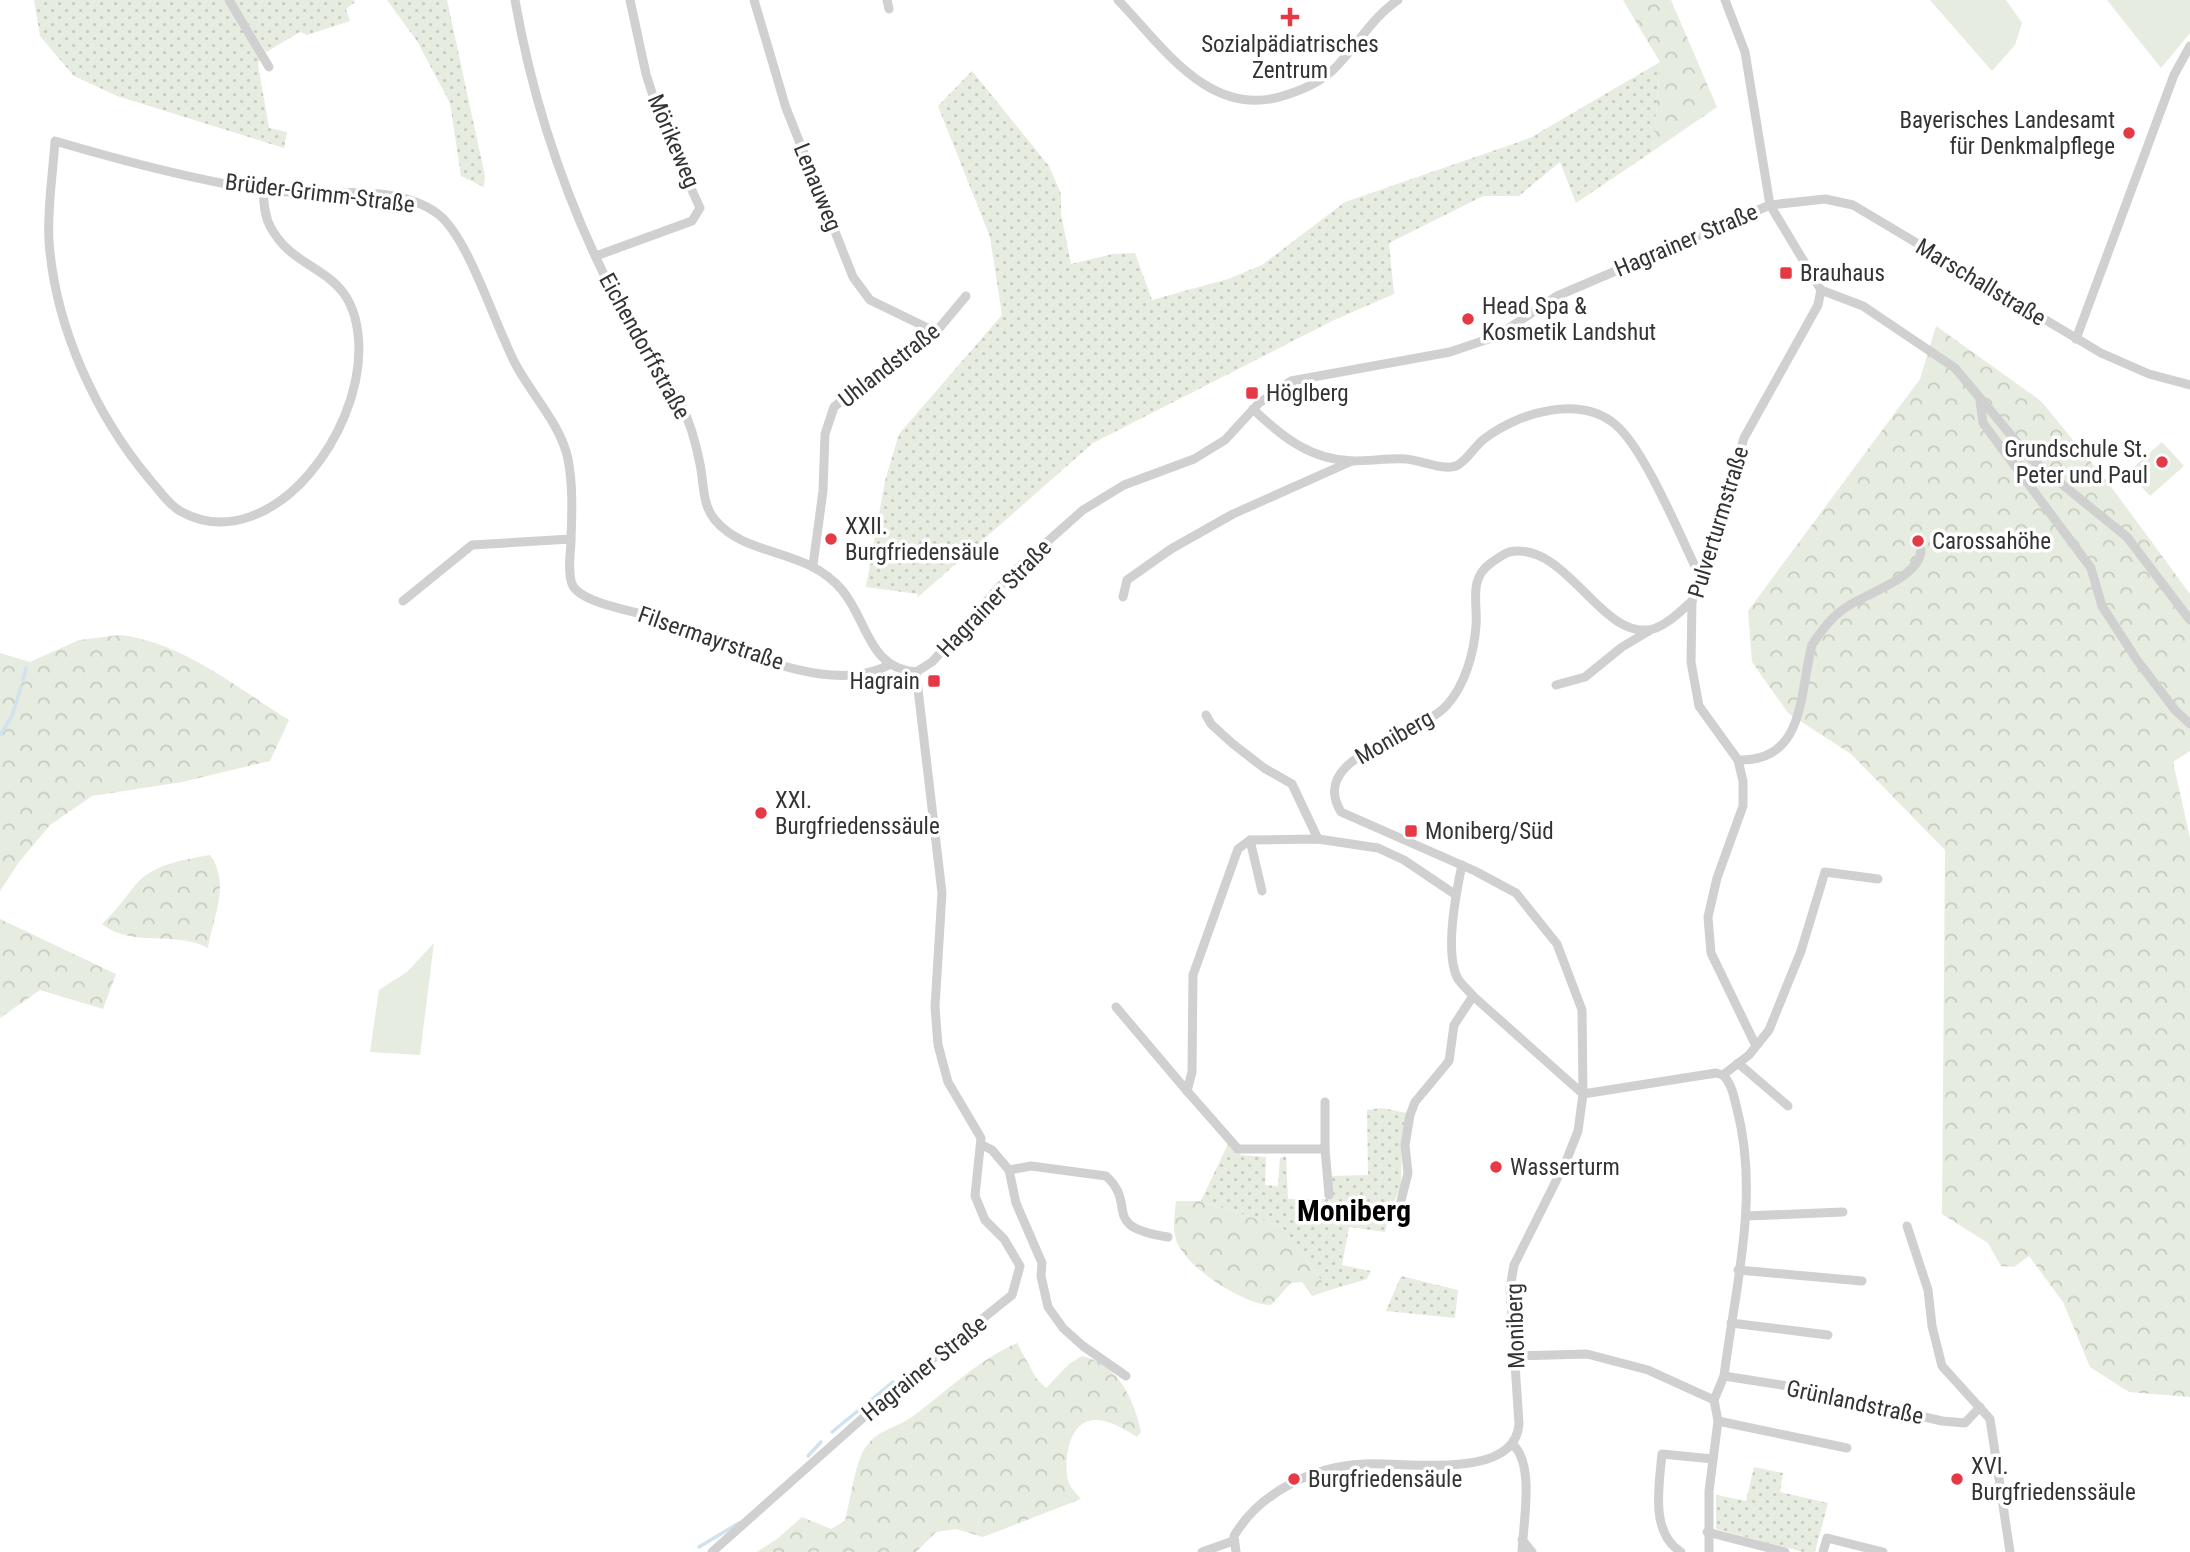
<svg xmlns="http://www.w3.org/2000/svg" width="2190" height="1552" font-family="'Roboto Condensed',sans-serif">
<defs>
<pattern id="grass-dots" width="8" height="8" patternUnits="userSpaceOnUse" patternTransform="scale(1.75)"><rect width="8" height="8" fill="#e6ecdf"/><path d="M2 2h.1M6 6h.1" fill="none" stroke="#c6cbc0" stroke-width="1.8" stroke-linecap="round"/></pattern>
<pattern id="forest-crowns" width="20" height="18" patternUnits="userSpaceOnUse" patternTransform="scale(1.75)"><rect width="20" height="18" fill="#e6ecdf"/><path d="M2 6a3 3 0 1 1 6 0M12 15a3 3 0 1 1 6 0" fill="none" stroke="#c6cbc0"/></pattern>
</defs>
<rect width="100%" height="100%" fill="#fff"/>
<g fill="url(#grass-dots)">
<polygon points="34,0 225,0 261,56 258,64 269,128 287,132 284,148 117,96 74,76 40,36"/>
<polygon points="234,0 354,0 355,2 346,9 350,21 307,35 300,32 266,52"/>
<polygon points="387,0 447,0 485,176 484,187 461,176 450,103 417,41"/>
<polygon points="1660,62 1653,151 1576,203 1560,162 1519,196 1483,196 1389,243 1394,294 1332,321 1093,443 917,598 918,594 866,587 885,481 899,434 1002,315 990,237 938,106 972,71 1049,166 1061,194 1061,214 1071,264 1113,254 1135,253 1152,300 1228,279 1262,265 1345,202 1530,138"/>
<path d="M1382,1108L1407,1113L1402,1136L1401,1187L1390,1210L1385,1232L1349,1227L1342,1265L1371,1271L1367,1279L1327,1291C1316,1267 1296,1250 1282,1227L1201,1201L1228,1144L1241,1155L1266,1157L1265,1185L1278,1186L1280,1158L1286,1156L1288,1199H1331L1332,1176L1368,1175L1367,1110Z"/>
<polygon points="1401,1276 1458,1290 1455,1318 1386,1311"/>
<polygon points="1754,1467 1783,1473 1780,1492 1828,1503 1815,1552 1803,1552 1716,1529 1716,1495 1746,1501"/>
</g>
<g fill="url(#forest-crowns)">
<polygon points="1623,0 1671,0 1717,107 1653,151 1660,62"/>
<polygon points="1936,326 2041,401 2109,484 2190,594 2190,751 2173,762 2190,838 2190,1397 2129,1392 2090,1367 2063,1302 2029,1256 2014,1267 2001,1266 1988,1243 1942,1214 1945,850 1851,754 1788,713 1752,662 1748,611 1920,379"/>
<path d="M120,635C182,642 237,688 289,720L270,761L182,782L92,796L50,825L19,862L0,891V653L30,662L79,640Z"/>
<path d="M210,855C231,884 213,917 208,948C175,930 131,948 102,924C116,911 126,896 138,882C155,864 187,859 210,855Z"/>
<polygon points="0,919 116,974 103,1009 40,990 0,1018"/>
<path d="M1176,1201H1201L1282,1227C1296,1250 1316,1267 1327,1291L1312,1296L1302,1282L1291,1283L1271,1305C1244,1305 1183,1266 1176,1239C1172,1227 1175,1213 1176,1201Z"/>
<path d="M1017,1343L1036,1378L1046,1388L1069,1364L1082,1356C1118,1364 1134,1399 1141,1432L1137,1437C1123,1429 1104,1415 1086,1422C1067,1430 1064,1464 1068,1481C1070,1488 1077,1494 1081,1499L983,1537L956,1529L936,1532L916,1552H757L777,1539L802,1517L831,1529L845,1521C850,1502 855,1463 865,1448C879,1428 894,1430 913,1416C947,1391 978,1360 1017,1343Z"/>
</g>
<g fill="#e6ecdf">
<polygon points="1930,0 2006,0 2022,23 2015,45 1992,71"/>
<polygon points="2107,0 2190,0 2190,33 2161,68"/>
<polygon points="2162,442 2184,466 2150,496 2128,472"/>
<polygon points="434,943 420,1055 370,1052 379,990 407,972"/>
</g>
<g fill="none" stroke-linecap="round" stroke-linejoin="round">
<g stroke="#cfe2ee" stroke-width="3.5">
<polyline points="23,680 26,668"/>
<polyline points="0,735 12,716 21,687"/>
<polyline points="832,1432 893,1382"/>
<polyline points="808,1456 821,1442"/>
<polyline points="699,1547 739,1523"/>
</g>
<g stroke="#d0d0d0" stroke-width="9">
<polyline points="229,0 269,67"/>
<path d="M515,0C534,109 572,217 624,314C641,345 665,373 681,404C690,422 696,444 700,464C704,483 702,505 715,520C747,558 806,547 842,590C868,621 868,668 916,672"/>
<polyline points="754,0 786,108 853,277 870,300 936,332"/>
<polyline points="887,0 889,9"/>
<path d="M1118,0C1163,47 1211,121 1286,95C1302,90 1320,82 1333,70C1356,48 1371,18 1398,0"/>
<polyline points="1725,0 1745,52 1770,205 1821,290 1863,306 1955,368 2031,459 2127,537 2190,620"/>
<path d="M263,190C264,202 264,215 270,226C297,279 357,262 359,348C359,393 338,440 310,473C278,511 228,538 180,511C168,504 160,491 151,481C96,416 55,327 49,241C47,209 53,173 55,141C123,161 190,179 260,190C313,198 394,180 438,214C469,238 495,326 516,365C532,395 561,425 568,459C573,485 572,512 571,539C571,553 567,570 572,584C580,604 640,612 660,619C721,641 825,699 889,665"/>
<polyline points="596,256 692,221 700,208 661,121 646,74 630,0"/>
<polyline points="2076,339 2174,75 2190,46"/>
<polyline points="1980,401 1983,423 2091,568 2102,606 2137,660 2175,710 2190,724"/>
<path d="M1253,409C1282,437 1311,460 1353,461C1371,461 1389,458 1406,459C1420,460 1446,472 1458,465C1468,459 1475,446 1484,439C1519,412 1581,394 1617,426C1646,452 1682,540 1701,579"/>
<polyline points="813,565 823,491 825,434 834,407 862,384 888,371 936,332 966,296"/>
<polyline points="1123,597 1127,580 1171,549 1233,514 1352,461"/>
<polyline points="403,601 472,545 571,539"/>
<polyline points="916,672 932,662 1011,574 1083,510 1124,485 1194,459 1225,440 1259,403 1291,381 1450,352 1497,336 1557,296 1770,205 1825,199 1853,205 2101,353 2149,374 2190,385"/>
<polyline points="1556,685 1585,677 1622,647 1649,631"/>
<polyline points="1206,715 1211,724 1233,744 1264,768 1292,784 1318,839"/>
<path d="M1738,760C1806,762 1799,693 1812,645C1821,631 1831,617 1845,608C1864,594 1920,578 1921,550"/>
<polyline points="1250,840 1262,891"/>
<polyline points="1473,996 1583,1094 1716,1073 1723,1075"/>
<polyline points="1116,1007 1187,1091"/>
<polyline points="1756,1046 1711,953 1708,917 1717,878 1743,806 1743,781 1738,760 1699,706 1691,662 1692,601 1711,552 1744,438 1818,305 1821,290"/>
<polyline points="1738,1063 1788,1106"/>
<polyline points="1723,1075 1749,1055 1769,1030 1801,951 1825,872 1878,879"/>
<polyline points="1325,1102 1325,1149"/>
<polyline points="982,1145 992,1150 1009,1170 1016,1203 1042,1263 1041,1276 1048,1307 1063,1328 1083,1346 1126,1376"/>
<path d="M1009,1170L1031,1166L1106,1176C1139,1206 1098,1226 1168,1237"/>
<polyline points="1329,1195 1325,1149 1238,1149 1187,1091 1192,1072 1193,975 1238,849 1250,840 1318,839 1378,848 1404,860 1456,895"/>
<path d="M1398,1213L1408,1173L1405,1145L1410,1115L1415,1102L1449,1061L1454,1025L1473,996C1468,990 1462,985 1458,979C1444,954 1456,893 1462,865"/>
<polyline points="1747,1216 1843,1212"/>
<polyline points="1907,1226 1928,1290 1932,1326 1942,1366 1990,1419 2010,1552"/>
<polyline points="1738,1270 1862,1281"/>
<polyline points="1731,1323 1828,1335"/>
<polyline points="1514,1356 1587,1354 1648,1370 1714,1400"/>
<polyline points="1724,1376 1788,1386 1942,1421 1965,1423 1980,1407"/>
<polyline points="1718,1421 1847,1448"/>
<path d="M1513,1445C1535,1464 1523,1524 1522,1552"/>
<polyline points="1707,1532 1785,1552"/>
<polyline points="1522,1540 1532,1552"/>
<polyline points="712,1552 900,1385 1012,1295 1020,1266 1004,1239 985,1220 975,1196 981,1138 948,1082 938,1045 935,1007 942,893 916,672"/>
<polyline points="1202,1552 1233,1541"/>
<path d="M1236,1552L1234,1536C1260,1492 1314,1466 1364,1464C1404,1461 1515,1482 1519,1424L1510,1288L1514,1265L1567,1159L1578,1131L1583,1094L1582,1010L1557,944L1516,893L1475,871L1341,812C1307,755 1416,739 1447,705C1465,685 1474,653 1476,626C1478,603 1468,579 1491,563C1497,559 1503,554 1509,552C1567,540 1601,642 1653,629C1667,625 1681,611 1692,601"/>
<path d="M1681,1552C1650,1533 1659,1486 1662,1454L1713,1459"/>
<path d="M1709,1552V1491L1718,1421L1714,1400L1724,1376C1735,1288 1760,1197 1737,1109C1734,1097 1732,1084 1723,1075"/>
<polyline points="1823,1552 1827,1538 1883,1552"/>
</g>
</g>
<g fill="#e63946" stroke="#fff" stroke-width="2.5">
<path d="M1286.5 6.5h7v7h7v7h-7v7h-7v-7h-7v-7h7z"/>
<circle cx="2129" cy="133" r="7"/>
<rect x="1779" y="266" width="14" height="14" rx="3.5"/>
<circle cx="1468" cy="319" r="7"/>
<rect x="1245" y="386" width="14" height="14" rx="3.5"/>
<circle cx="2162" cy="462" r="7"/>
<circle cx="831" cy="539" r="7"/>
<circle cx="1918" cy="541" r="7"/>
<rect x="927" y="674" width="14" height="14" rx="3.5"/>
<circle cx="761" cy="813" r="7"/>
<rect x="1404" y="824" width="14" height="14" rx="3.5"/>
<circle cx="1496" cy="1167" r="7"/>
<circle cx="1294" cy="1479" r="7"/>
<circle cx="1957" cy="1479" r="7"/>
</g>
<g text-anchor="middle" stroke-width="7" stroke-linejoin="round" paint-order="stroke">
<g font-size="23" fill="#333" stroke="#fff" text-anchor="start">
<text x="1290" y="52" text-anchor="middle">Sozialpädiatrisches<tspan x="1290" dy="26">Zentrum</tspan></text>
<text x="2115" y="128" text-anchor="end">Bayerisches Landesamt<tspan x="2115" dy="26">für Denkmalpflege</tspan></text>
<text x="1800" y="281">Brauhaus</text>
<text x="1482" y="314">Head Spa &amp;<tspan x="1482" dy="26">Kosmetik Landshut</tspan></text>
<text x="1266" y="401">Höglberg</text>
<text x="2148" y="457" text-anchor="end">Grundschule St.<tspan x="2148" dy="26">Peter und Paul</tspan></text>
<text x="845" y="534">XXII.<tspan x="845" dy="26">Burgfriedensäule</tspan></text>
<text x="1932" y="549">Carossahöhe</text>
<text x="920" y="689" text-anchor="end">Hagrain</text>
<text x="775" y="808">XXI.<tspan x="775" dy="26">Burgfriedenssäule</tspan></text>
<text x="1425" y="839">Moniberg/Süd</text>
<text x="1510" y="1175">Wasserturm</text>
<text x="1971" y="1474">XVI.<tspan x="1971" dy="26">Burgfriedenssäule</tspan></text>
<text x="1308" y="1487">Burgfriedensäule</text>
</g>
<g font-size="23" fill="#333" stroke="#fff">
<text transform="translate(674 141) rotate(67)" y="8">Mörikeweg</text>
<text transform="translate(818 187) rotate(68)" y="8">Lenauweg</text>
<text transform="translate(320 193) rotate(7)" y="8">Brüder-Grimm-Straße</text>
<text transform="translate(1686 240) rotate(-23)" y="8">Hagrainer Straße</text>
<text transform="translate(1981 282) rotate(31)" y="8">Marschallstraße</text>
<text transform="translate(645 346) rotate(61)" y="8">Eichendorffstraße</text>
<text transform="translate(889 365) rotate(-38)" y="8">Uhlandstraße</text>
<text transform="translate(1718 522) rotate(-73)" y="8">Pulverturmstraße</text>
<text transform="translate(994 598) rotate(-46)" y="8">Hagrainer Straße</text>
<text transform="translate(711 638) rotate(19)" y="8">Filsermayrstraße</text>
<text transform="translate(1394 737) rotate(-30)" y="8">Moniberg</text>
<text transform="translate(1515 1326) rotate(-92)" y="8">Moniberg</text>
<text transform="translate(924 1368) rotate(-39)" y="8">Hagrainer Straße</text>
<text transform="translate(1855 1402) rotate(12)" y="8">Grünlandstraße</text>
</g>
<g font-size="30" font-weight="bold" fill="#000" stroke="#fff">
<text x="1354" y="1221">Moniberg</text>
</g>
</g>
</svg>
